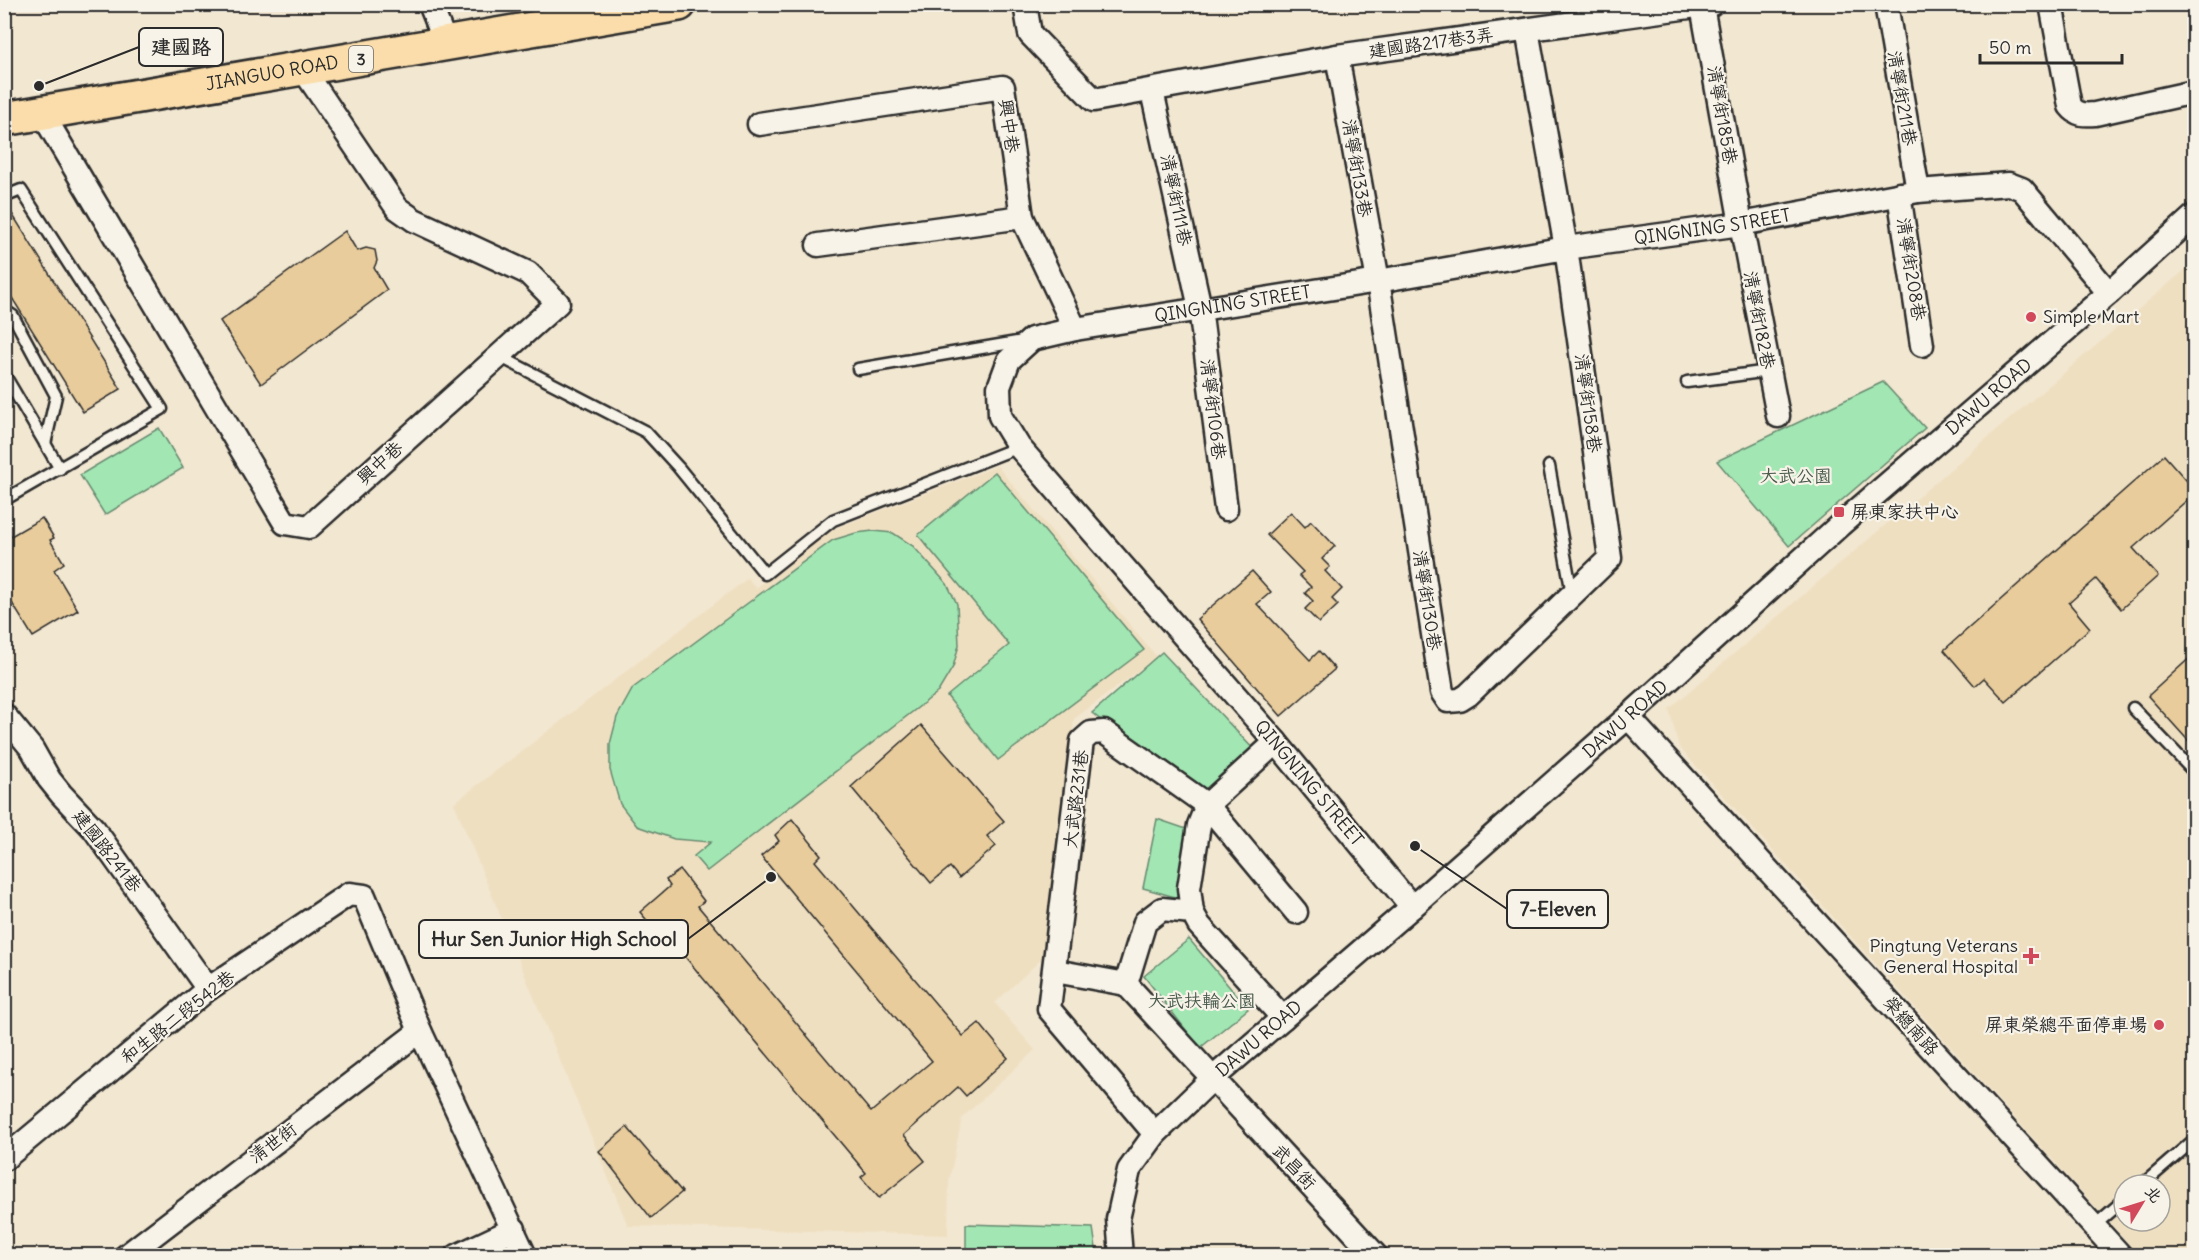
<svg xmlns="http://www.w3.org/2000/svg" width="2199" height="1260" font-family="Delius,'LXGW WenKai TC',sans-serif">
<rect width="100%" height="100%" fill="#f2e7d1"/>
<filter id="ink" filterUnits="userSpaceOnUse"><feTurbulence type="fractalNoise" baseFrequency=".0167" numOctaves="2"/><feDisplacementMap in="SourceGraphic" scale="12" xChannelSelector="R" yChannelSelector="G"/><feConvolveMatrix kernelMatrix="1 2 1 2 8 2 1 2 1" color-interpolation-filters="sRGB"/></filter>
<g filter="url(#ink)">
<g fill="#efdfc1" fill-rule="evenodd">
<path d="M2194,262V1255H2139L1679,747L1669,709ZM2124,1185H2160V1221H2124Z"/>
<polygon points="997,466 1157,657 1074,719 1051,950 995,1003 1035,1050 962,1118 949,1182 948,1235 628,1226 454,803 748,578 756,588 831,530"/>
</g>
<g fill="#a2e7b3" stroke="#66896f" stroke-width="1.5">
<polygon points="1883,382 1925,428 1789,546 1717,461"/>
<polygon points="159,428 183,468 105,515 80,475"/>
<polygon points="995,472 1144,650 998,760 947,696 1009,645 918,535"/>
<polygon points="873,531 893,533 913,546 947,584 957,604 959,645 953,667 938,692 707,871 694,856 711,842 674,839 637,826 620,804 610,770 610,744 617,717 633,688 833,540 856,533"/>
<polygon points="1162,652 1256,752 1203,794 1162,769 1092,713"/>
<polygon points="1157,819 1198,833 1182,899 1143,888"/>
<polygon points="1189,939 1248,1009 1200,1048 1144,976"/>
<polygon points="966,1224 1093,1228 1097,1255 966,1255"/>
</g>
<g fill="#e8cc9c" stroke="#2b2b2b" stroke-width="1.5">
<polygon points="4,204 6,204 121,389 83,412 4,285"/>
<polygon points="345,231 357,251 366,248 375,250 377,261 374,268 387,290 261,384 220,321"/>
<polygon points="2164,455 2194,489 2194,494 2133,548 2158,576 2121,609 2096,579 2069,603 2090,628 2006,702 1984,678 1975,686 1944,650"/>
<polygon points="1291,512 1305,527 1311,521 1335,546 1322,559 1330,567 1325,571 1342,589 1332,599 1338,605 1319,623 1305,609 1313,601 1305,593 1311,587 1299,575 1303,572 1267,535"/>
<polygon points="42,518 54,538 50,540 64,563 54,570 78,610 33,637 4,590 4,540"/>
<polygon points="1252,571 1271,592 1257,604 1310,660 1319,651 1335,669 1281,716 1197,619"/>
<polygon points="2194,654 2194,747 2148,696"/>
<polygon points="921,725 1004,821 987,836 996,846 959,878 950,867 931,883 851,787"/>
<polygon points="792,819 821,855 815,861 963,1036 979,1023 1008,1058 966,1096 958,1087 904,1135 925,1161 879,1198 861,1177 866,1173 666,934 661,937 640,912 670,886 666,880 680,870 704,901 698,906 871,1112 932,1061 761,856 779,841 775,835"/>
<polygon points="627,1127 682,1192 651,1218 599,1151"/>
</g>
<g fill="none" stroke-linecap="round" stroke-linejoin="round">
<g stroke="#2b2b2b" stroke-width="15">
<g id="service">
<polyline points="4,197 21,190 162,409 4,500"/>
<polyline points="4,310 13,316 56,396 45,444"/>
<polyline points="499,356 646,432 678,467 765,574 833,520 1019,447"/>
<polyline points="858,369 1023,341"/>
<polyline points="4,374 60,469"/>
<polyline points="1687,382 1769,371"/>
<polyline points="1549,466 1572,594"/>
<polyline points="2133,708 2194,772"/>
<polyline points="2142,1185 2194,1140"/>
<polyline points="2094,1226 2124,1200"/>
</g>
</g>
<g stroke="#2b2b2b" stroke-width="27">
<g id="minor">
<polyline points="430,4 446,44"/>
<polyline points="1025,4 1030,34 1094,100 1337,56 1711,4"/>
<polyline points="1886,4 1918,191"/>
<path d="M2051,4L2070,106C2077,115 2084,115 2095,114L2194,92"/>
<polyline points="1702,6 1741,224 1778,416"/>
<polyline points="1337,56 1378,281 1442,692 1448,701 1460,700 1468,695 1610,558 1566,248 1527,30"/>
<polyline points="1152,91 1200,308 1226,509"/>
<polyline points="42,113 285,523 309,527 558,303 528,273 414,220 397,208 303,69"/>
<polyline points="759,124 1003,87 1022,217 1075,329"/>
<polyline points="1899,194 1922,345"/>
<polyline points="818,245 1022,217"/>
<polyline points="4,715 32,749 49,779 61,794 94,829 208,989"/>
<polyline points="1628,717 2121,1256"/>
<polyline points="1276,742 1207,805 1199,825 1189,888 1192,912 1199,925 1283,1018"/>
<path id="s1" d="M1412,907L1276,742L1019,447L1000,416L999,387L1009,360L1032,339L1075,329L1378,281L1566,248L1741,224L1918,191L2009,184L2022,189L2109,293"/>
<polyline points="1055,971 1126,984 1376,1256"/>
<polyline points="1126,984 1145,922 1162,909 1192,912"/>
<polyline points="1155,1134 1049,1009 1082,741 1091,733 1104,732 1207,805 1296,912"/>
<polyline points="4,1159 208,989 349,894 364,896 420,1031 525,1256"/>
<polyline points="126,1256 420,1031"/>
<polyline points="457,1256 514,1229"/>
<path id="s2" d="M1121,1256L1118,1219L1129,1170L1155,1134L1212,1079L1412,907L1628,717L1840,525L2109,293L2194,216"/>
</g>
</g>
<g stroke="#2b2b2b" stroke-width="38">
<g id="primary">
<path id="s3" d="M4,119L679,4"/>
</g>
</g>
<use href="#service" stroke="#f7f3e8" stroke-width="10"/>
<use href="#minor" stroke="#f7f3e8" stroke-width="22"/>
<use href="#primary" stroke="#faddab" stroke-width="33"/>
</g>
</g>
<g fill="#d1495b" stroke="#f7f3e8" stroke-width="2">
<circle cx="2031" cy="317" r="6"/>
<rect x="1833" y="506" width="12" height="12" rx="3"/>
<path d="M2028 947h6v6h6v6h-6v6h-6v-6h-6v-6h6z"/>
<circle cx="2159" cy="1025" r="6"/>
</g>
<g text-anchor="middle" stroke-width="4.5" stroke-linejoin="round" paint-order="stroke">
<rect fill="#f7f3e8" stroke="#686764" stroke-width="1.5" x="349" y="46" width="24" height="26" rx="4.5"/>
<g font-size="16" font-weight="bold" fill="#2b2b2b">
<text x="361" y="65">3</text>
</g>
<g font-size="18" fill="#2b2b2b" stroke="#f7f3e8">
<text transform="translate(1431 43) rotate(-8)" y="6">建國路217巷3弄</text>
<text dy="6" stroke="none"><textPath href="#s3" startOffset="272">JIANGUO ROAD</textPath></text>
<text transform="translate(1902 98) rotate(80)" y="6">清寧街211巷</text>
<text transform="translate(1722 115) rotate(80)" y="6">清寧街185巷</text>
<text transform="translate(1009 126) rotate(82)" y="6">興中巷</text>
<text transform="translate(1357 168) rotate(80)" y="6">清寧街133巷</text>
<text transform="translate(1176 200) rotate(78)" y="6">清寧街111巷</text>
<text dy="6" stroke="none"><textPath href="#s1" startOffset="1420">QINGNING STREET</textPath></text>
<text transform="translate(1911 269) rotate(81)" y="6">清寧街208巷</text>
<text dy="6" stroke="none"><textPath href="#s1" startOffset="934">QINGNING STREET</textPath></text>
<text transform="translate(1759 320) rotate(79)" y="6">清寧街182巷</text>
<text dy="6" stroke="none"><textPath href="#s2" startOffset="1245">DAWU ROAD</textPath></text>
<text transform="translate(1588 403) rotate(82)" y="6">清寧街158巷</text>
<text transform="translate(1213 409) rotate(83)" y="6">清寧街106巷</text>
<text transform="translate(380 463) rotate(-42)" y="6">興中巷</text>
<text transform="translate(1427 600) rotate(81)" y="6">清寧街130巷</text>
<text dy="6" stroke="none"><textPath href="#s2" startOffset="759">DAWU ROAD</textPath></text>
<text transform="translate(1309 783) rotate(50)" y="6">QINGNING STREET</text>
<text transform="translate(1076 799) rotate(-83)" y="6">大武路231巷</text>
<text transform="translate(107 851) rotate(52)" y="6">建國路241巷</text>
<text transform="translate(178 1017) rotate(-38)" y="6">和生路二段542巷</text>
<text transform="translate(1911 1026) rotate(48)" y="6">榮總南路</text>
<text dy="6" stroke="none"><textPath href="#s2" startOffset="273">DAWU ROAD</textPath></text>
<text transform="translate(273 1143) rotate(-37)" y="6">清世街</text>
<text transform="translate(1294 1167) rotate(47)" y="6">武昌街</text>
</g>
<g font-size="18" fill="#2b2b2b" stroke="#f7f3e8" text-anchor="start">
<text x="2043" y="323">Simple Mart</text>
<text x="1851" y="518">屏東家扶中心</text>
<text x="2018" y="952" text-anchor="end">Pingtung Veterans<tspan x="2018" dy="21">General Hospital</tspan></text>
<text x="2147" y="1031" text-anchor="end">屏東榮總平面停車場</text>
</g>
<g font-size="18" fill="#495a4d" stroke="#f7f3e8">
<text x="1796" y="482">大武公園</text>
<text x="1202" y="1007">大武扶輪公園</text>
</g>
</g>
<path fill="none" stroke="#2b2b2b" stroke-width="2" d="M39 86L139 47M1415 846L1507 909M771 877L688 939"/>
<g fill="#2b2b2b" stroke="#f7f3e8" stroke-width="2">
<circle cx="39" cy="86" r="6"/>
<circle cx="1415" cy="846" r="6"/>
<circle cx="771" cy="877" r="6"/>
</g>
<g fill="#f7f3e8" stroke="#2b2b2b" stroke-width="2">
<rect x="139" y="28" width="84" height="38" rx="6"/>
<rect x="1507" y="890" width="101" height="38" rx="6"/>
<rect x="419" y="920" width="269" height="38" rx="6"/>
</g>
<g font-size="20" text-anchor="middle" font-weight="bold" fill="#2b2b2b">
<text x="181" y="54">建國路</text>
<text x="1558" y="916">7-Eleven</text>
<text x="554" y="946">Hur Sen Junior High School</text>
</g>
<rect width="2199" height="1260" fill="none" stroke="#f7f3e8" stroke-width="24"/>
<rect x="12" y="12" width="2175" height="1236" fill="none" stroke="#2b2b2b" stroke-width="2" filter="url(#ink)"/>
<g transform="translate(2142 1203) rotate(52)"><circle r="28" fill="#f7f3e8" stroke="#a5a39c" stroke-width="1.5"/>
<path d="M0-4.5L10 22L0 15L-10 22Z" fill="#d1495b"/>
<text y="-9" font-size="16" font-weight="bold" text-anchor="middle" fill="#2b2b2b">北</text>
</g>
<path d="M1980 54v9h142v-9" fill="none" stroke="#2b2b2b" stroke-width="3"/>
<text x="1989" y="54" font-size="18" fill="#2b2b2b" stroke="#f7f3e8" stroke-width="4.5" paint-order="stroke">50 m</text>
</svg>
